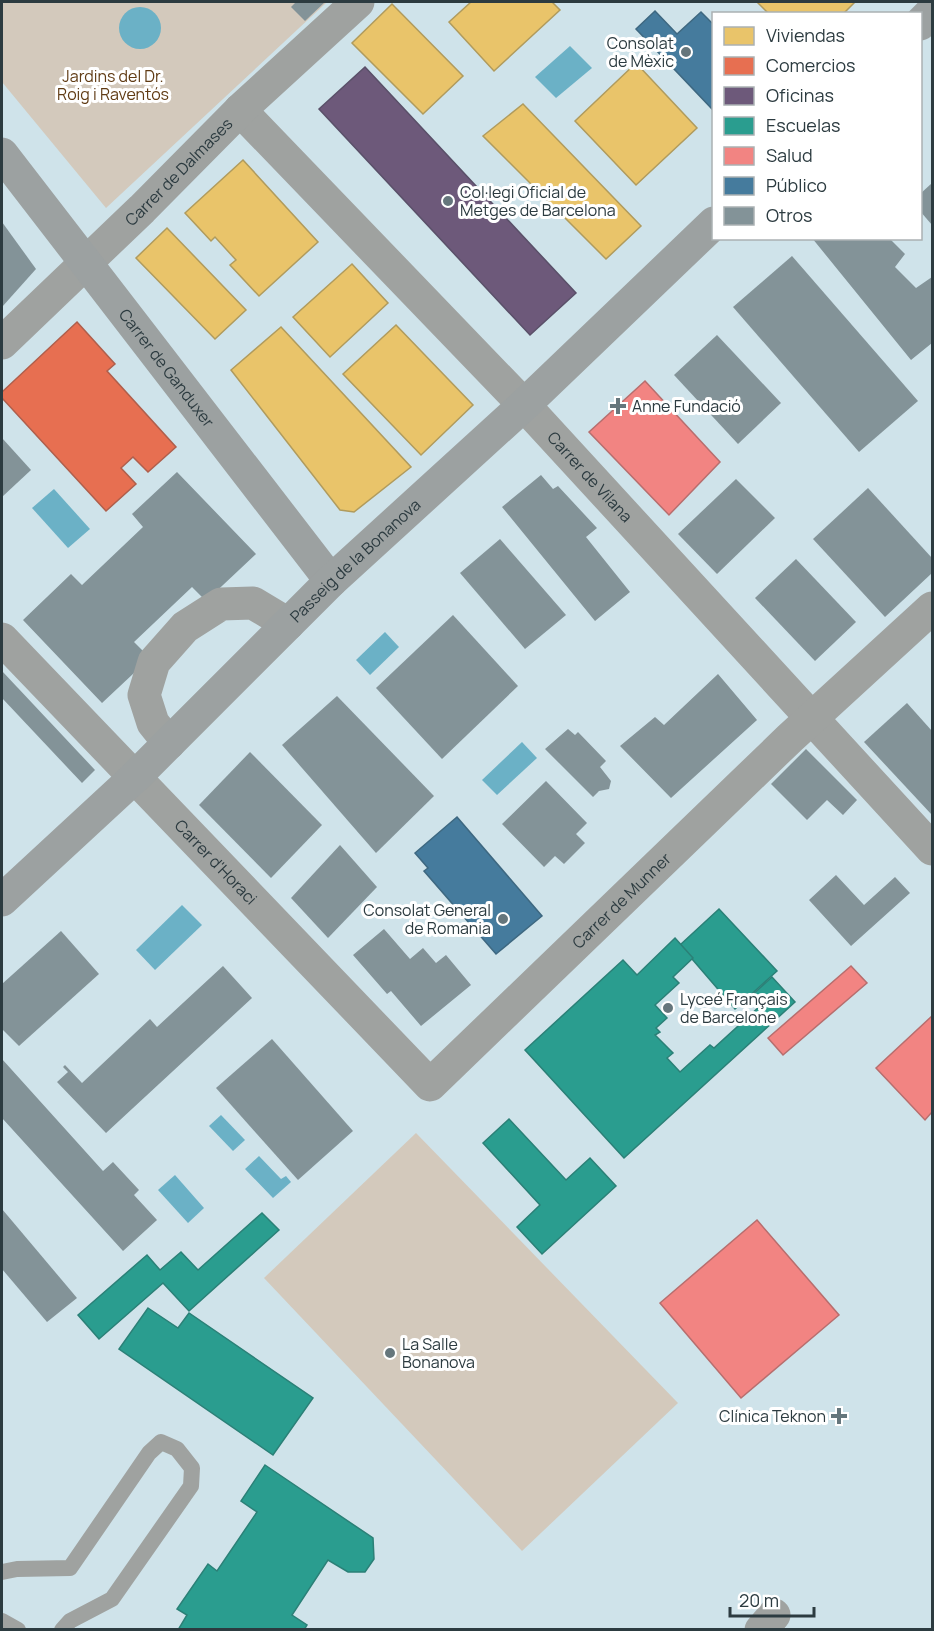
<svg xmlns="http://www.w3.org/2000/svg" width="934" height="1631" font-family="Manrope,sans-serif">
<rect width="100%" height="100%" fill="#cfe3ea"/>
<g fill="#d3c9bc">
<polygon points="2,2 327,2 106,208 2,82"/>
<polygon points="416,1133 678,1403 522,1551 264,1278"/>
</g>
<g fill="#6bb1c6">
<circle cx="140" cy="28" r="21"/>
<polygon points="570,46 592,68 556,98 535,77"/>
<polygon points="54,489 90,529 68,548 32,508"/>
<polygon points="385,632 399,647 370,675 356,660"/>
<polygon points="522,742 537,758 497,795 482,780"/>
<polygon points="182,905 202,925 155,970 136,950"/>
<polygon points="221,1115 245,1140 233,1151 209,1126"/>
<polygon points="259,1156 281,1179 286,1176 291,1182 273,1198 245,1169"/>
<polygon points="175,1175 204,1208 188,1223 158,1190"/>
</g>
<g fill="#e9c46a" stroke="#b09b5d" stroke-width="1.5">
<polygon points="471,2 552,2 560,10 494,71 449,22"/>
<polygon points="757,2 855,2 843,14 769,14"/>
<polygon points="392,4 463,76 423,114 352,43"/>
<polygon points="636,63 697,128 636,185 575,121"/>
<polygon points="523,104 641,226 606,259 483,136"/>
<polygon points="243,160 318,242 259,296 230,265 236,260 215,237 211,241 185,213"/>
<polygon points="167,228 246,310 215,339 136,258"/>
<polygon points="352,264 388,303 330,357 293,317"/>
<polygon points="396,325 473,405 421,455 343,374"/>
<polygon points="281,327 411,467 354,512 340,510 231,370"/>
</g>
<polygon fill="#e76f51" stroke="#af5f4c" stroke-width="1.5" points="77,322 115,364 107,371 176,447 148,472 133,457 121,468 136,484 106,511 2,398 2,392"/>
<polygon fill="#6d597a" stroke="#5a5069" stroke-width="1.5" points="365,67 576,293 530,335 319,109"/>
<g fill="#2a9d8f" stroke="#2b8077" stroke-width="1.5">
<polygon points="719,909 777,971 735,1009 680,945"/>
<polygon points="675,938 693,958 673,977 679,983 655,1005 667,1018 656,1028 660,1032 655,1035 673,1053 667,1058 680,1072 710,1045 714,1048 760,1006 751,996 772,977 795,1002 624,1158 525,1050 623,960 637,975"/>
<polygon points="509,1119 566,1180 590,1158 616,1186 542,1254 517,1227 540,1205 483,1143"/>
<polygon points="262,1213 279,1230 189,1311 163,1283 99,1339 78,1315 147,1255 160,1270 181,1252 198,1270"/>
<polygon points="148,1308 178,1328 189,1313 313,1398 273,1455 119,1349"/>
<polygon points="265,1465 373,1538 374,1559 365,1572 348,1572 328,1560 292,1615 307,1625 304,1630 178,1630 187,1615 177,1609 208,1564 217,1571 257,1512 241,1501"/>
</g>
<g fill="#f28482" stroke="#b76e6e" stroke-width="1.5">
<polygon points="645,381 720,462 669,515 589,432"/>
<polygon points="851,966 867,983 783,1055 768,1038"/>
<polygon points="932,1016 932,1112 925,1120 876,1068"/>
<polygon points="757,1220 839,1315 741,1398 660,1303"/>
</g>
<g fill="#457b9d" stroke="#3e6881" stroke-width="1.5">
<polygon points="655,11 677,34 701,12 714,25 714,111 636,29"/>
<polygon points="457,817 542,916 496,954 424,871 428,868 415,853"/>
</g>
<g fill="#839398">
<polygon points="296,2 325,2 305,21 291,7"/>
<polygon points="932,183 932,225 920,211 920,194"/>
<polygon points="2,222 36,269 2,307"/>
<polygon points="812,238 889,238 905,254 895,267 916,288 932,277 932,343 911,360"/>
<polygon points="792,256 918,401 859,452 733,307"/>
<polygon points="717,335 781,403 738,444 674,375"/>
<polygon points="2,438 31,470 2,497"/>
<polygon points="177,472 256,554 206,601 192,587 134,642 150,658 102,703 23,620 71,574 82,585 143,527 132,514"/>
<polygon points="541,475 553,489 558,486 597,528 586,537 630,592 595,621 502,507"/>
<polygon points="736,479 775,518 717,574 678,534"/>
<polygon points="868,488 932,558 932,573 885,617 813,539"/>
<polygon points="500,539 566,615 525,649 460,573"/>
<polygon points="796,559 856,622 815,661 755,598"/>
<polygon points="453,615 518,686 442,759 376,688"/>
<polygon points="2,671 95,770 82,783 2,698"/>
<polygon points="718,674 757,720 671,798 620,746 655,717 664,725"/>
<polygon points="337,696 434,796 376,853 282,745"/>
<polygon points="907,703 932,731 932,815 864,742"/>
<polygon points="568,729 575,735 578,732 606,761 600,767 611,781 609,789 599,791 593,797 545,749"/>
<polygon points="806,749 857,800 843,815 827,800 807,820 771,784"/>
<polygon points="250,752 322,825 271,878 199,805"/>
<polygon points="546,781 587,823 576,834 585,843 564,864 555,856 544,867 502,824"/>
<polygon points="340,845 377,887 328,938 291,898"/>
<polygon points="836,875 864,905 895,877 910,893 851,946 809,900"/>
<polygon points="384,929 410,959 423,948 436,963 446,955 471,985 421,1026 391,991 387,994 353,955"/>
<polygon points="61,931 99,974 19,1046 2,1029 2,984"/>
<polygon points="223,966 252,998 106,1133 57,1082 68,1072 63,1067 65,1065 82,1083 150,1019 157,1027"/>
<polygon points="272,1039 353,1131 298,1180 216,1088"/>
<polygon points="2,1059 103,1171 113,1162 139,1190 134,1195 157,1220 123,1251 2,1118"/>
<polygon points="2,1209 77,1298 47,1322 2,1269"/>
</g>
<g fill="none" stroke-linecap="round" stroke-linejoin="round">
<g stroke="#9fa2a0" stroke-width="16">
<polyline points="2,1572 17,1569 70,1568 149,1453 161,1442 177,1449 192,1468 191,1486 112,1599 70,1621 62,1630"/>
<polyline points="2,1621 18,1630"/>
</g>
<g stroke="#9fa2a0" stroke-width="33">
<path id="s1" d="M240,110L524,405L932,849"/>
<path id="s2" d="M2,343L142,209L240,110L358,2"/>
<path id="s3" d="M2,639L430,1085L790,738L932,608"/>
<polyline points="169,743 153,723 144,695 154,662 185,627 221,604 253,603 288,624"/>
<polyline points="761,1630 774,1615"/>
</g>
<g stroke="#9ca1a1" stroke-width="33">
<polyline points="920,24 932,12"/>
<path id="s4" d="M2,154L331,581"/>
<path id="s5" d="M2,900L134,778L331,581L524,405L714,223"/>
</g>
</g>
<g fill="#65767c" stroke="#fff" stroke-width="2">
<circle cx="686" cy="52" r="6"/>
<circle cx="448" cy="201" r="6"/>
<path d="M615 397h6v6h6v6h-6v6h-6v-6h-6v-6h6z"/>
<circle cx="503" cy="919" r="6"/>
<circle cx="668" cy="1008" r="6"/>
<circle cx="390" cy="1353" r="6"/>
<path d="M836 1407h6v6h6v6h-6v6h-6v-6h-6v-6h6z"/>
</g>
<g text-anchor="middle" stroke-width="6" stroke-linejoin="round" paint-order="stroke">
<g font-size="16" fill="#2c3b40" stroke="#fff" text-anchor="start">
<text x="674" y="49" text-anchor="end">Consolat<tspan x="674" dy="18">de Mèxic</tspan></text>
<text x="460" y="198">Col·legi Oficial de<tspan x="460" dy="18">Metges de Barcelona</tspan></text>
<text x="632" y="412">Anne Fundació</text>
<text x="491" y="916" text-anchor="end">Consolat General<tspan x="491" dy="18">de Romania</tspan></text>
<text x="680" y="1005">Lyceé Français<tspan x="680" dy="18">de Barcelone</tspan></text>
<text x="402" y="1350">La Salle<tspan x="402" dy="18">Bonanova</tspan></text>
<text x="826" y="1422" text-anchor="end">Clínica Teknon</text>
</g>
<g font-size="16" fill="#603b14" stroke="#fff">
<text x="113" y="82">Jardins del Dr.<tspan x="113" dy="18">Roig i Raventós</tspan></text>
</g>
<g font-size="16" fill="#2c3b40" stroke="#fff">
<text dy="6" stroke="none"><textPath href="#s2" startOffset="246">Carrer de Dalmases</textPath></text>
<text dy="6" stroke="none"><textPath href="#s4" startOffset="270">Carrer de Ganduxer</textPath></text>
<text dy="6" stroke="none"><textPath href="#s1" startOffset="507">Carrer de Vilana</textPath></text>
<text dy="6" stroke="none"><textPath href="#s5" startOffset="490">Passeig de la Bonanova</textPath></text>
<text dy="6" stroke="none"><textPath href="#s3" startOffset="309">Carrer d'Horaci</textPath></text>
<text dy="6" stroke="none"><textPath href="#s3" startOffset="884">Carrer de Munner</textPath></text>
</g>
</g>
<rect width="934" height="1631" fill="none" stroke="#2c3b40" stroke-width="6"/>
<rect x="712" y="12" width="210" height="228" fill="#ffffff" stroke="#abb1b3" stroke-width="1.5"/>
<rect x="724" y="27" width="30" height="18" fill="#e9c46a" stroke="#abb1b3" stroke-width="1.5"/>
<text x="766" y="42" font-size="18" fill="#2c3b40">Viviendas</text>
<rect x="724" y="57" width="30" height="18" fill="#e76f51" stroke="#abb1b3" stroke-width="1.5"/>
<text x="766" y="72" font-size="18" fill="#2c3b40">Comercios</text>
<rect x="724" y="87" width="30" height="18" fill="#6d597a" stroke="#abb1b3" stroke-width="1.5"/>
<text x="766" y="102" font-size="18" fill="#2c3b40">Oficinas</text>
<rect x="724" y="117" width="30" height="18" fill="#2a9d8f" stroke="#abb1b3" stroke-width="1.5"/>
<text x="766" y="132" font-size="18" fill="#2c3b40">Escuelas</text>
<rect x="724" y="147" width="30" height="18" fill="#f28482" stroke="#abb1b3" stroke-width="1.5"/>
<text x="766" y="162" font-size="18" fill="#2c3b40">Salud</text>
<rect x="724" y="177" width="30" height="18" fill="#457b9d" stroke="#abb1b3" stroke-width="1.5"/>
<text x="766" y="192" font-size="18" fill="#2c3b40">Público</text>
<rect x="724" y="207" width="30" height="18" fill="#839398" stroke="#abb1b3" stroke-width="1.5"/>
<text x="766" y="222" font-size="18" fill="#2c3b40">Otros</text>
<path d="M730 1607v9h84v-9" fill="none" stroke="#2c3b40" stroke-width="3"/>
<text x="739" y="1607" font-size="18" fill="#2c3b40" stroke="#ffffff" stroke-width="4.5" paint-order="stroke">20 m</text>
</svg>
